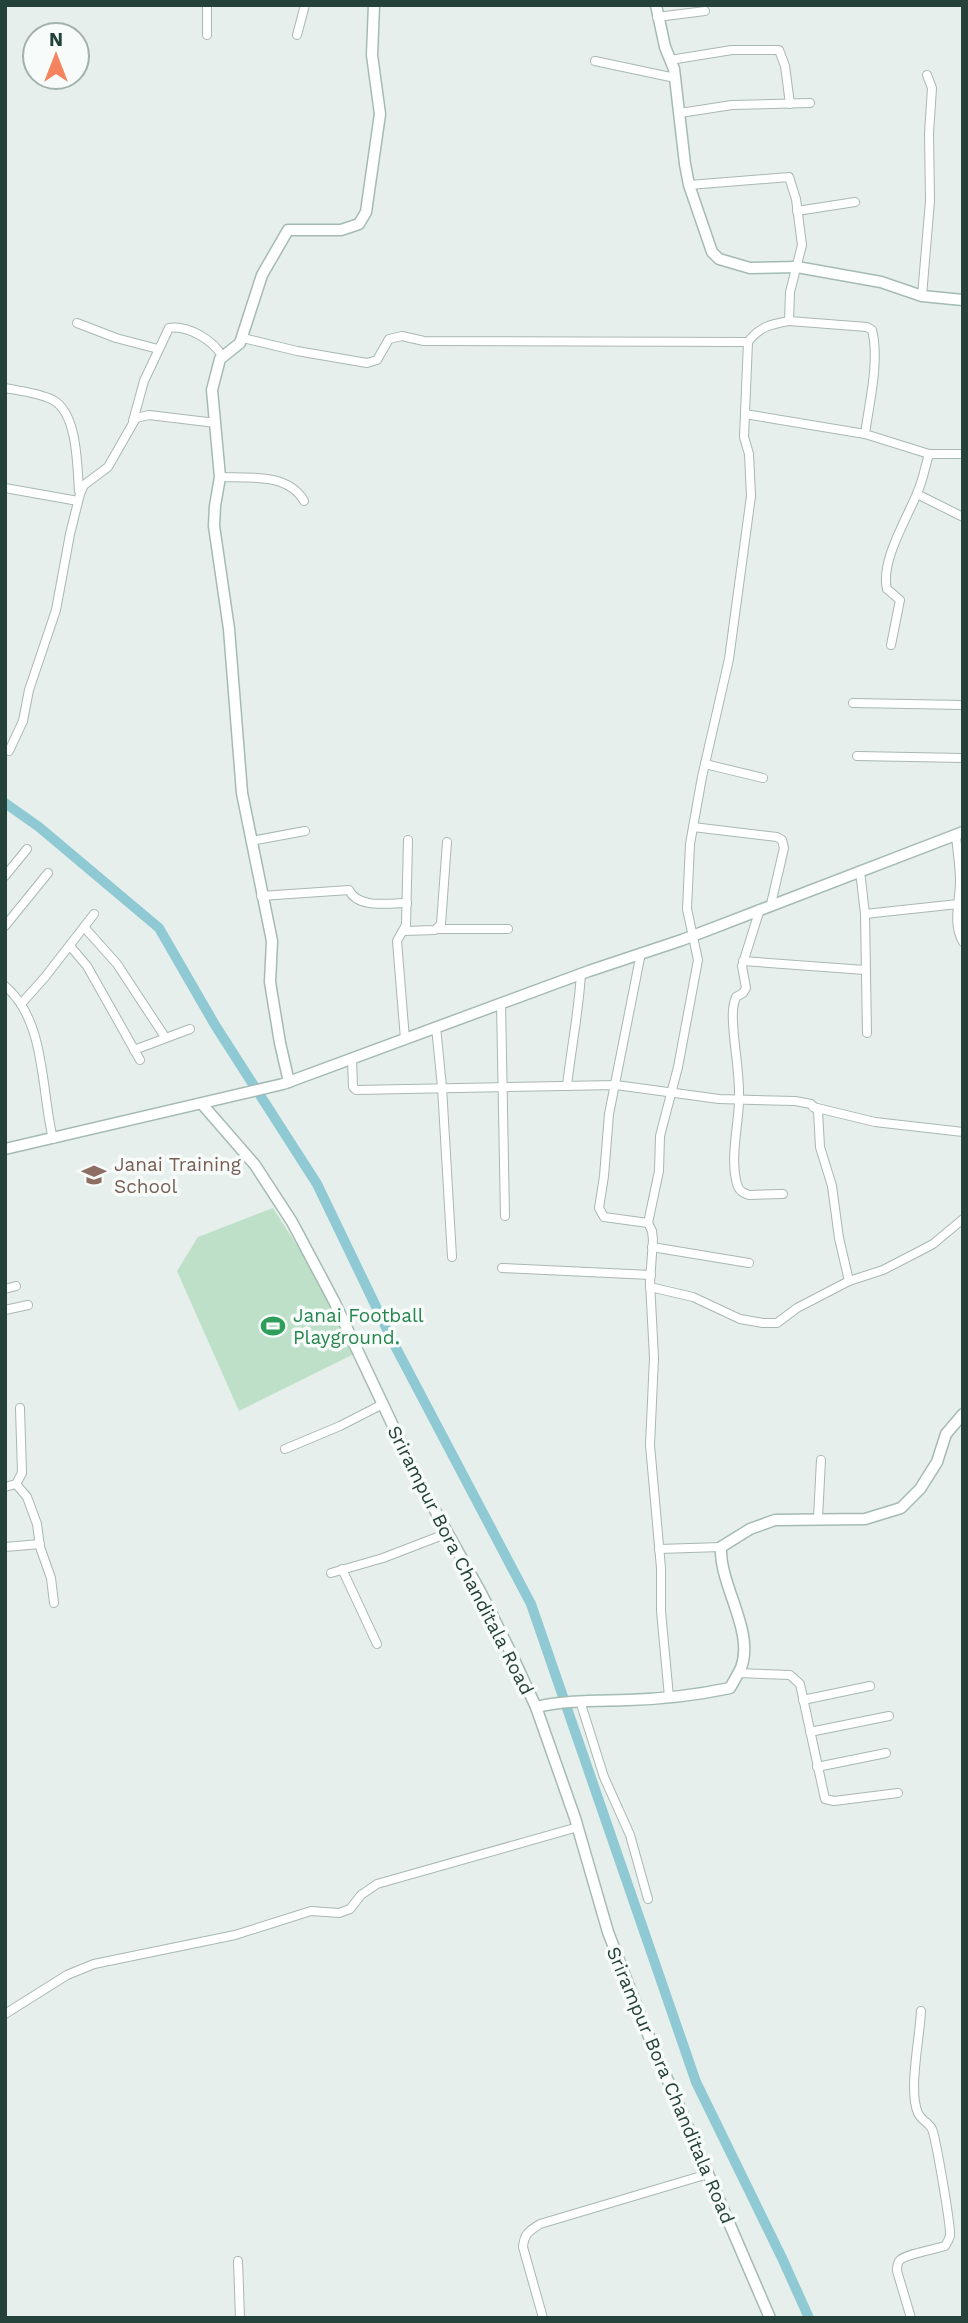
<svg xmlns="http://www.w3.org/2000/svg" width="968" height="2323" font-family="'Work Sans',sans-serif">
<rect width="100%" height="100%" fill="#e6efeb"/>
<polygon fill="#bfe0c8" points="273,1208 332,1300 358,1352 239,1411 177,1271 198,1237"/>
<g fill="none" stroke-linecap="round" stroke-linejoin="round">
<polyline stroke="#8ec9d4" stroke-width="10" points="5,803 39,827 159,928 215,1025 317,1184 395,1346 531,1604 696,2082 782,2258 809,2318"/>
<g stroke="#a8b8b2" stroke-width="10">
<g id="street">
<polyline points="207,5 207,35"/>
<polyline points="657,17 705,11"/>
<polyline points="297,35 305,5"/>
<polyline points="670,60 732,50 779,50 785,66 790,104"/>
<polyline points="595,61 675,78"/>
<polyline points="680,113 732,105 810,103"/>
<polyline points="797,211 855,202"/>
<polyline points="922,296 930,201 929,133 932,88 927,75"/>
<path d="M789,321L867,327L872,330C880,360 869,404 865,434"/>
<polyline points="77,323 116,338 158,349"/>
<polyline points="243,338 297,351 367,363 377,360 389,339 402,336 424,341 748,342"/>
<path d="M5,388C21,391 39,393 53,400C78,414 77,466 79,491"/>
<polyline points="745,414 865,434 929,454 963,454"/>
<path d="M133,421L144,381L169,328C188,325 213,340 222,356"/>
<path d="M220,477C249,478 288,473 304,501"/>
<polyline points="5,488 78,501"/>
<polyline points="917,494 963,517"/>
<path d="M891,645L900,600L887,589C880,561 908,517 918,491C923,480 925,467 929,454"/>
<polyline points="853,703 963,705"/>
<polyline points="9,751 23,721 29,690 56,610 70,534 80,494 84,485 108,467 136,418 149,415 216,423"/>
<polyline points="857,756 963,758"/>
<polyline points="705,764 763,778"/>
<polyline points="693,827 777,837 782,840 784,848 771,904"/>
<path d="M956,835C957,850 960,865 960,881C960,902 952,923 963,942"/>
<polyline points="251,841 305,831"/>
<polyline points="860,871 865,914 867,1033"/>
<polyline points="5,876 27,849"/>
<path d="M261,896L349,890C358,909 388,903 407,903"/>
<path d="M760,909L742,966L746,988L743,993L736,997C731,1009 733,1023 734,1036C736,1057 740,1080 739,1102C738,1128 730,1158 737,1184C739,1191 743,1193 749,1195L783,1194"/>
<polyline points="865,914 958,904"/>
<polyline points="5,926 48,873"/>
<polyline points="84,927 117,964 165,1037"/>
<polyline points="437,929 508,929"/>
<polyline points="404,931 435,930 441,924 447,842"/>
<polyline points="70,946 87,966 140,1060"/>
<polyline points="641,953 609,1114 604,1176 599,1208 604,1217 648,1223 652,1231 653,1240 650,1282 654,1358 650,1445 661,1568 661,1611 669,1697"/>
<polyline points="743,961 865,970"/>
<path d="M5,986C46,1020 41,1091 53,1139"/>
<polyline points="501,1003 505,1216"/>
<polyline points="21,1004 45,977 94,914"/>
<polyline points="436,1027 442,1087 452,1257"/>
<polyline points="405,1039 397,941 406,925 408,840"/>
<polyline points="134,1050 190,1029"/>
<polyline points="352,1059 353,1087 356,1090 616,1085 719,1099 795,1101 811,1104 818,1111 820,1147 832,1186 839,1238 849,1281"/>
<path d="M567,1086C571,1049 579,1011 581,973"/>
<polyline points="813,1107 875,1122 963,1132"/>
<path d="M648,1223L659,1171L660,1136L678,1067L698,960L687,909L690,844L702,777L729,659L751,496L749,454L744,437L748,342C759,327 771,324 789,321L790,292L802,245L796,199L789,177L689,185"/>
<polyline points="652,1247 749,1263"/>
<polyline points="502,1268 651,1275"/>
<polyline points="650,1287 693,1297 740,1319 763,1323 777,1323 797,1308 849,1281 883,1270 916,1253 933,1244 963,1219"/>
<polyline points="5,1289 16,1286"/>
<polyline points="5,1310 28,1305"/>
<polyline points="285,1449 340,1426 381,1405"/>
<polyline points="16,1484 27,1497 37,1524 40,1547 51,1578 54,1603"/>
<polyline points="5,1487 16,1484 22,1473 20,1408"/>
<polyline points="818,1518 821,1460"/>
<polyline points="5,1547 40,1544"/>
<polyline points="659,1549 721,1547"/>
<polyline points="342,1569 377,1644"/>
<polyline points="331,1573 383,1558 448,1533"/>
<polyline points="738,1673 790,1675 800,1684 825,1799 834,1801 898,1793"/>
<polyline points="803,1700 870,1686"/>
<polyline points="580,1701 604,1777 630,1835 648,1899"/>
<polyline points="810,1732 889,1716"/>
<polyline points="817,1767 886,1753"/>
<polyline points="5,2014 67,1975 94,1964 235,1935 311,1911 339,1913 350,1909 361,1895 377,1884 578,1827"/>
<polyline points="238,2261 240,2318"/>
<path d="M543,2318L523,2247C524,2234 529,2231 540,2224L708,2174"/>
<path d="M911,2318L897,2271C897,2267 897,2263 900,2260C906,2254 936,2249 945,2246C947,2243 949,2239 950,2236C951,2226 936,2139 932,2129C929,2123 921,2120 918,2113C908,2091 920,2037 921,2011"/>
</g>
</g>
<g stroke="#a4bbb3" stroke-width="13">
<g id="secondary">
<polyline points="656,5 665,47 674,69 685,164 689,185 712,252 719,259 750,268 797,267 881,282 922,296 963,300"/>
<polyline points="289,1082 280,1043 270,982 272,941 242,793 229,629 214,526 215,506 220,477 212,390 220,359 240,343 262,275 288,230 341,230 359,224 366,212 380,114 372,55 374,5"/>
<polyline points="202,1104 255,1165 292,1222 334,1301 421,1485 481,1593 511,1653 536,1707 575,1818 608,1932 644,2025 770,2318"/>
<polyline points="5,1149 283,1084 589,971 682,940 963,832"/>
<path d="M536,1707C567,1700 597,1701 628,1700C662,1699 697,1695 730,1688C734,1681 738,1674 741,1668C755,1631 719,1585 721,1547L750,1529L775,1520L865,1519L901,1508L920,1489L937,1462L946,1434L963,1414"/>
</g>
</g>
<use href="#street" stroke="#fff" stroke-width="8"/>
<use href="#secondary" stroke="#fff" stroke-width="10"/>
</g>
<defs>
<g id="school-bare" transform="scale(1.89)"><path d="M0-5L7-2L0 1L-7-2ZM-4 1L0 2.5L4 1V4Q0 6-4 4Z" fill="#8d6e63" stroke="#f7fbf9" stroke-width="2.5" paint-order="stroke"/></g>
<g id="stadium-bare" transform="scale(1.89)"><path d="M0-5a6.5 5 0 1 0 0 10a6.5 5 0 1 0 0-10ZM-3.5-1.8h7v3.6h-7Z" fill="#2e9e5b" stroke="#f7fbf9" stroke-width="2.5" paint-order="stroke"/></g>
</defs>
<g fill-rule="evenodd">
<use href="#school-bare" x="94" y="1175"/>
<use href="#stadium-bare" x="273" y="1326"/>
</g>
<g text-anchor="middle" stroke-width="7" stroke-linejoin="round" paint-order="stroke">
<g font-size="19" fill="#785e54" stroke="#f7fbf9" text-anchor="start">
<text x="114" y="1171">Janai Training<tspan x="114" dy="22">School</tspan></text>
</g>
<g font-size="19" fill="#27864d" stroke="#f7fbf9" text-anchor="start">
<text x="293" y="1322">Janai Football<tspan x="293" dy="22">Playground.</tspan></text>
</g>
<g font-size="19" fill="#24423a" stroke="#f7fbf9">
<text transform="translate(461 1560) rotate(63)" y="7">Srirampur Bora Chanditala Road</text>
<text transform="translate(671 2085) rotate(67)" y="7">Srirampur Bora Chanditala Road</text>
</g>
</g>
<rect width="968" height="2323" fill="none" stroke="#24423a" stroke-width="14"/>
<g transform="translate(56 56)"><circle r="33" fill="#f7fbf9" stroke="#a3b1ad" stroke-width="2"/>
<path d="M0-5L12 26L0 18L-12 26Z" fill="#f4845f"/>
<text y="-10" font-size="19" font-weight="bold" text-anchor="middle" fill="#24423a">N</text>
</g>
</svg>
